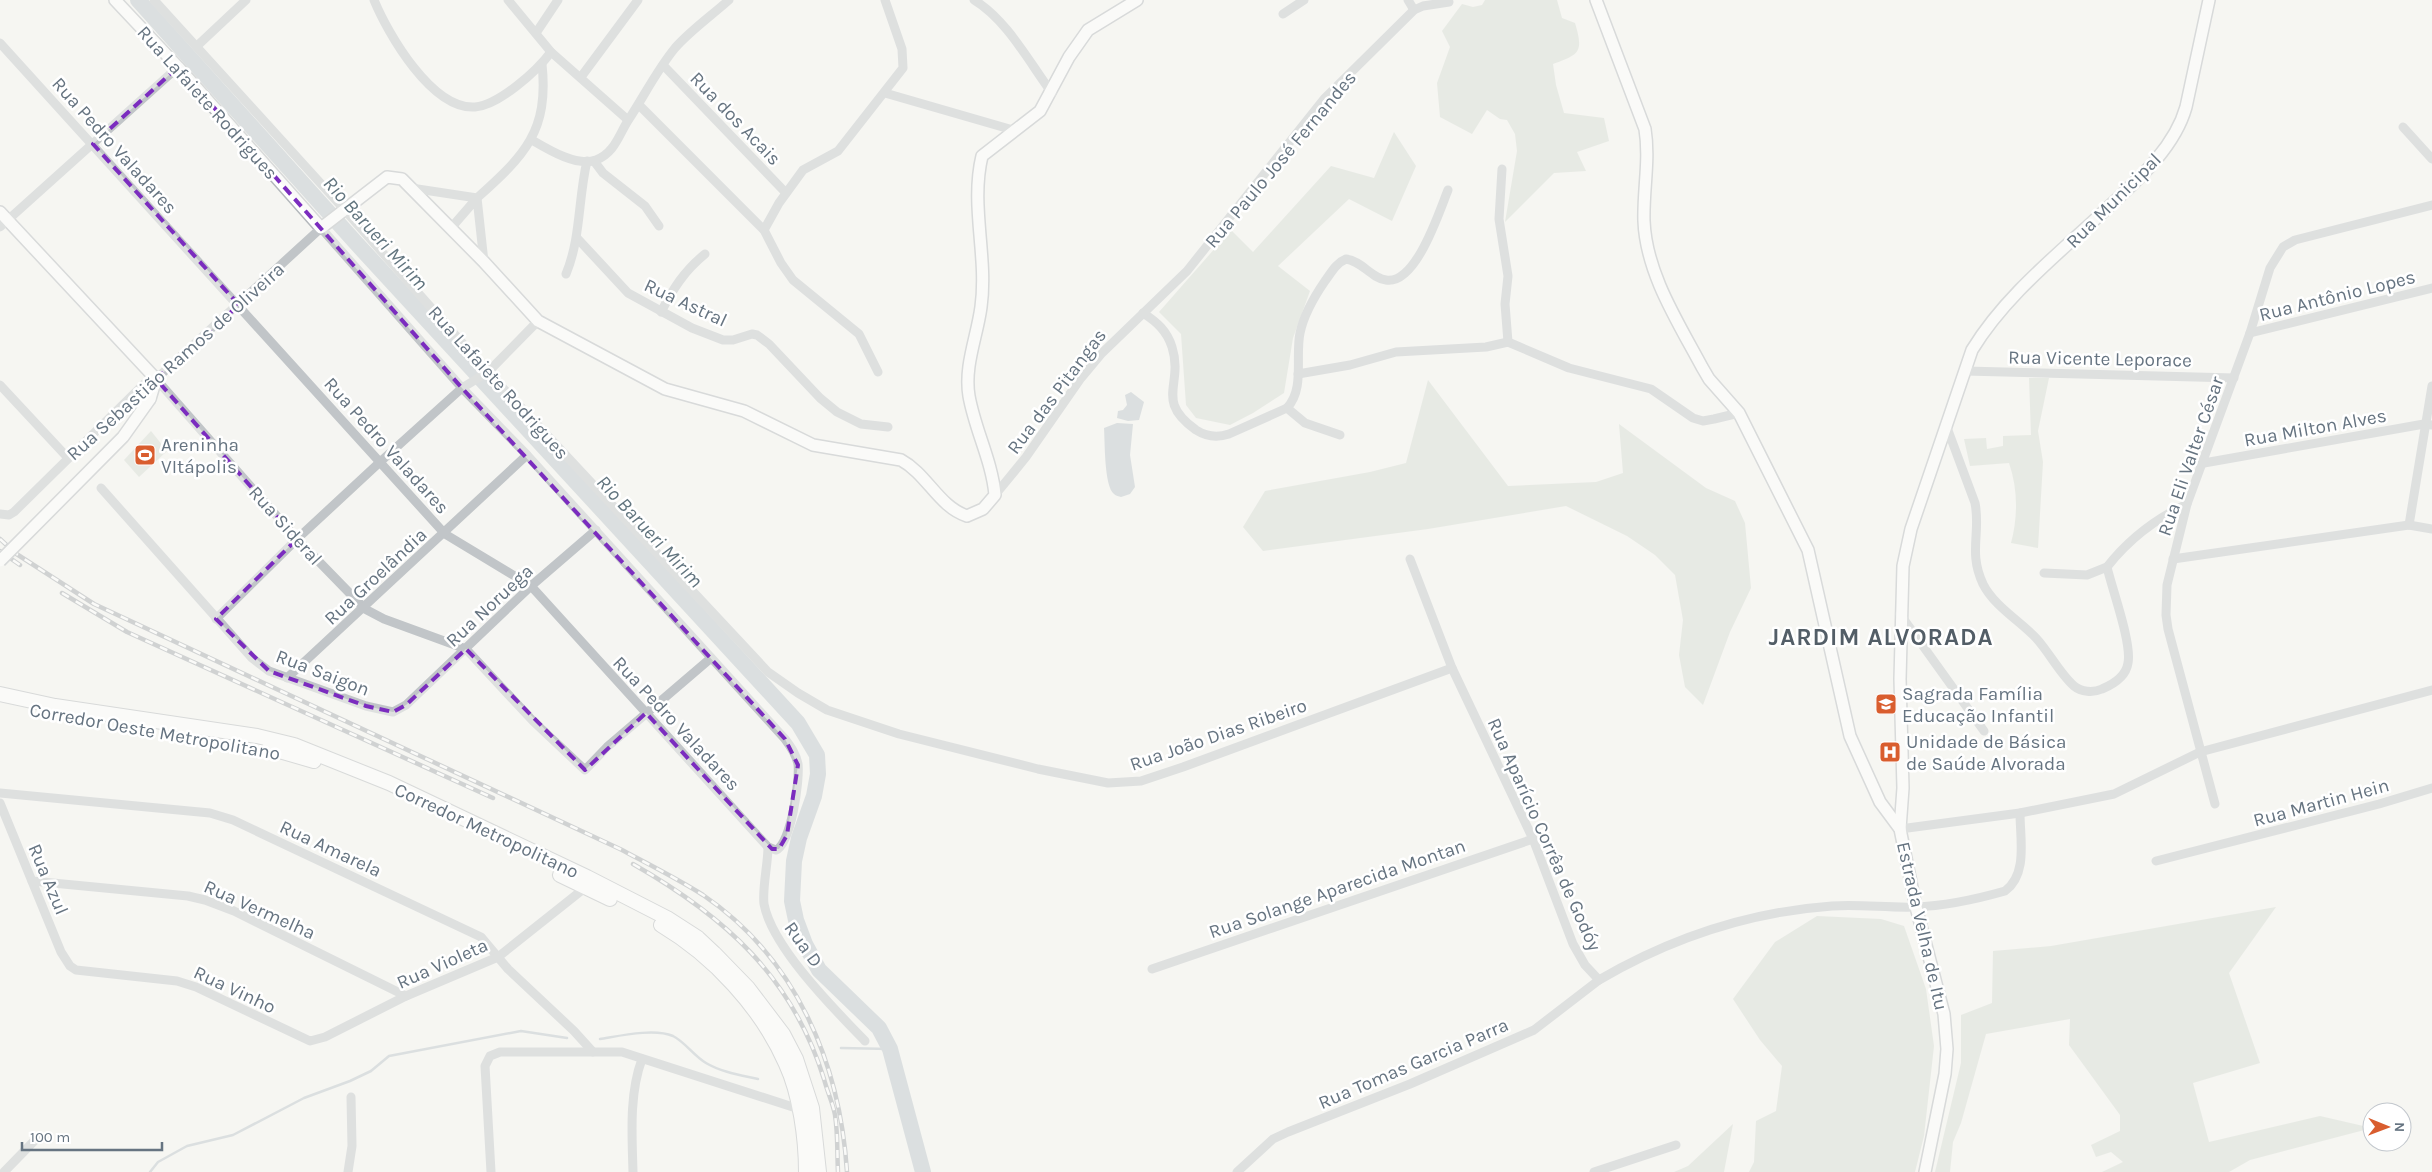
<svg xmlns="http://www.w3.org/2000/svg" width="2432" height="1172" font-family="Karla,sans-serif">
<rect width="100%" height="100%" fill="#f5f5f2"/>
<g fill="#d6dcd3">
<path d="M1485,0H1557L1562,18L1575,23C1584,53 1579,54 1553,64L1556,85L1564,113L1604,118L1609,141L1577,152L1586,171L1554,173L1505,222L1517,151L1515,134L1507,120L1500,119L1487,110L1472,134L1440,117L1437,83L1450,47L1442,31L1462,4L1473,7L1482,5Z"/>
<polygon points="1394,132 1416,166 1392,221 1349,199 1278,266 1310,291 1293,338 1284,393 1253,413 1230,425 1196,418 1186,405 1181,334 1159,312 1231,230 1253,252 1331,166 1374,178"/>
<path d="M2029,378H2049L2038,431L2043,462L2038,548L2011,543C2018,517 2018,489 2009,463L1970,466L1964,439L1986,438L1987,449L2003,446V436L2031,435Z"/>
<polygon points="1428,380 1508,486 1596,482 1623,473 1619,424 1706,488 1735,501 1745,523 1751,588 1730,632 1703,705 1685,687 1679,655 1683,620 1675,575 1655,555 1627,536 1566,506 1428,529 1263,551 1243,527 1265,491 1370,472 1406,463"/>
<polygon points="151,431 167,451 139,477 124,460"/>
<polygon points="2276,907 2229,973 2260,1063 2193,1083 2209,1142 2320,1116 2372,1128 2250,1160 2229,1172 2102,1172 2123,1162 2111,1152 2096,1157 2091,1145 2120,1131 2120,1115 2069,1045 2070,1019 1986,1034 1961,1123 1953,1142 1950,1172 1935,1172 1961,1063 1961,1015 1992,1003 1993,951 2051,946"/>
<polygon points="1817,916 1881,919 1904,926 1926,989 1934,1046 1924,1136 1915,1172 1749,1172 1754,1162 1756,1121 1776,1111 1782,1066 1760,1040 1733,999 1775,942"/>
<polygon points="1733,1124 1724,1172 1674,1172 1688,1166"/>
</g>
<g fill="#bbc4c9">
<polygon points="1131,392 1144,402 1139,420 1128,421 1117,418 1118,411 1123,410 1127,405 1125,395"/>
<path d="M1117,423L1133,424L1130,455L1135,487L1130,494L1121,497C1119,496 1116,496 1114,494C1104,486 1105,441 1104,428Z"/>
</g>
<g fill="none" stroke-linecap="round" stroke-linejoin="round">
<g stroke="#bbc4c9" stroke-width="2.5">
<path d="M600,1039C619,1036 654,1028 673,1036C685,1042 694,1056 706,1063C721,1072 740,1075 758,1079"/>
<polyline points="841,1048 890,1049"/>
<polyline points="150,1172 158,1162 187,1146 233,1135 304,1098 350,1081 371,1071 389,1056 521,1031 567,1038"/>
</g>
<polyline stroke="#bbc4c9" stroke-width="16" points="138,0 357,244 798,723 817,755 818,774 814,796 799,838 794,861 792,901 796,920 805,944 819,970 879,1028 890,1049 923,1172"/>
<g stroke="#b4b8bc" stroke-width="14">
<g id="secondary">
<path d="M115,0L178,67L321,228L387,177L402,179L484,262L538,321L665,389L744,411L813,445L901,460C927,474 939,507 967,516L983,509L995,495C992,461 975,430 969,396C964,366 977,337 981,307C988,256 970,206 982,156L1040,111L1069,57L1088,30L1137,0"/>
<path d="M1596,0L1645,129C1650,160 1643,190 1644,221C1646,273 1678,322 1702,367L1709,379L1739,413L1808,550L1850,736L1880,802L1900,829L1916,907L1944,1014L1947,1049L1945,1074L1925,1172"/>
<polyline points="0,212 156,379 150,399"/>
<path d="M1900,829L1903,788L1900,679L1903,566L1911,529L1972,350C2005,296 2057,255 2102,213C2134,183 2174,150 2186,107L2209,0"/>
</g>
</g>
<g stroke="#b4b8bb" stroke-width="16">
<g id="primary">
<polyline points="0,694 55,706 257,736 294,745 389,783 587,877 667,918 698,938 714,953 748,988 783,1034 796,1059 812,1108 819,1172"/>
<polyline points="269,748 314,761"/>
<polyline points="560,875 610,899"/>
<path d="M661,925C713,956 761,1007 786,1064C800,1094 806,1139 806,1172"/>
</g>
</g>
<g stroke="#c1c5c8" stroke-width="9">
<polyline points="154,0 343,208 488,372 768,672 798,693 827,710 899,734 1038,769 1108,783 1141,781 1183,767 1452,668"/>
<path d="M374,0C388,34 432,110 475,107C499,105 537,71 551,52"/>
<polyline points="508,0 551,52 628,120"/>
<path d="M974,0C1007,20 1029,62 1052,93"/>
<polyline points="1408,0 1414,10"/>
<polyline points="1283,14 1304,0"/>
<polyline points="536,33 558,0"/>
<polyline points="0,43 445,534 531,586 768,847"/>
<polyline points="197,46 246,0"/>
<polyline points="663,65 786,193"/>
<polyline points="581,77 638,0"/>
<polyline points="885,93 1013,130"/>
<polyline points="639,105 764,230 781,263 793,280 859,334 878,372"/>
<polyline points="2403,127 2432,159"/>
<path d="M532,140C549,150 577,167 596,160C615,153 619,134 629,119C644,96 657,70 675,48C691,30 711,16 729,0"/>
<polyline points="594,161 603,173 645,206 659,226"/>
<polyline points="1502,169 1499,219 1508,276 1505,304 1508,342"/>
<path d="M411,188L477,198C525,155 549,131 542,64"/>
<polyline points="0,227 178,67"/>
<polyline points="451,228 477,198 484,262"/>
<polyline points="764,230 779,203 803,170 838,151 903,68 902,49 885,0"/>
<polyline points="577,238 628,293 692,328 723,340 733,340 752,334 757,335 769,344 820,398 837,412 861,424 888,427"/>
<path d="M566,274C581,238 578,199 587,161"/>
<path d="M661,312C673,289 684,271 705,254"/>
<path d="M1143,313C1157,322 1167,331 1172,347C1184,385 1154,400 1196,430C1207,437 1217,438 1229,434L1287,408C1305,389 1295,357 1300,333C1304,314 1314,297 1325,281C1331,273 1336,263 1346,259C1362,261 1371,278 1386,280C1416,285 1439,212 1448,190"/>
<polyline points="2250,333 2432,288"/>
<polyline points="1508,342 1569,368 1651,389 1693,418 1703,421 1714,419 1739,413"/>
<polyline points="1965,371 2234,378"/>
<polyline points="1298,374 1350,365 1396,352 1486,347 1508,342"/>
<polyline points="156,379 297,539 365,609 384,619 466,649 533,721 585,770 607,747 711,658"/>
<polyline points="0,385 68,458"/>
<polyline points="1287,408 1305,423 1340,435"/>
<path d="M1946,425L1975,503C1981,533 1968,552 1983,584C1994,606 2020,621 2036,638C2049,652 2060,674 2074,686C2081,692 2093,693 2102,689C2114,684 2126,676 2128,663C2132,643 2112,589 2107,567C2129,539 2155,519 2187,504"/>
<polyline points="2204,463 2424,424 2432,425"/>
<polyline points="101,488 252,658 269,671 366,706 393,712 406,705 531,586 596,530"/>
<polyline points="995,495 1026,457 1081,378 1101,354 1187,271 1324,99 1414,10 1423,6 1449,2"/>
<path d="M0,514L9,515L14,512L144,384L156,379L321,228L462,388L527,455L785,739C791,747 796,754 798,764C800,780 791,844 776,850L768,847"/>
<polyline points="2409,525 2432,386"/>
<path d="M1410,559L1452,668L1533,839L1573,944L1585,965L1599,980C1671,938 1748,912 1832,906C1860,904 1887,908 1915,907C1944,906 1977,899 2005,891C2028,874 2020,839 2020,813"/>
<polyline points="2173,559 2409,525 2432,529"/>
<polyline points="2044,573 2087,575 2107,567"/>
<polyline points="1900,614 1984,731"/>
<polyline points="216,619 297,539 380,462 462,388 488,372 538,321"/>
<polyline points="287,678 527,455"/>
<polyline points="0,793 210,813 233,820 481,937 508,969 574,1031 593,1052"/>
<polyline points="0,803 61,952 70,966 76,970 177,981 196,987 310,1041 325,1037 406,996 498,957 586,887"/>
<polyline points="2215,804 2168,629 2166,615 2167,585 2187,504 2250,333 2270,268 2283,247 2295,240 2432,205"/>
<polyline points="1900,829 2020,813 2114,794 2200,752 2432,690"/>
<path d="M768,847C768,864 762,889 764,904C772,947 835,1010 865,1041"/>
<polyline points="2156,861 2379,804 2432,788"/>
<polyline points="32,881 188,896 205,900 234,911 406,996"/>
<polyline points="1152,969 1533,839"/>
<polyline points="4,1172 38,1137"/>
<polyline points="348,1172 352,1146 351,1097"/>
<polyline points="491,1172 485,1066 490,1056 500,1052 622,1052 799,1109"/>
<path d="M633,1172C632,1135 629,1094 642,1059"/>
<polyline points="1237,1172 1273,1139 1288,1132 1410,1084 1534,1030 1599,980"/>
<polyline points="1594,1172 1676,1145"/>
</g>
<use href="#secondary" stroke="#fff" stroke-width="11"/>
<use href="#primary" stroke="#fff" stroke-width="14"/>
<g stroke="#a2a7ac" stroke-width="4.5">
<g id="rail">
<path d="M0,539L15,553L94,604L620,849C648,864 676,878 703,895C796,958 840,1063 847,1172"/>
<polyline points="0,551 20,565"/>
<polyline points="62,593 127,632 493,798"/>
<path d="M633,864C724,916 792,976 824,1079C827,1091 833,1103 835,1115C838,1134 837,1153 838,1172"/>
</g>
</g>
<use href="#rail" stroke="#fff" stroke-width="2.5" stroke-dasharray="8" stroke-linecap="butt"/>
<g stroke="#b4b8bc" stroke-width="14" stroke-linecap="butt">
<polyline id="secondary-bridge" points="0,561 123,437 150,399"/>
</g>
<use href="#secondary-bridge" stroke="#fff" stroke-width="11"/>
</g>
<path d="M0 0H2432V1172H0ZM178,67L462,388L785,739L798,765L787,835L779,849H772L646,713L585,770L466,649L406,705L393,712L366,706L269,671L216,619L297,539L156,379L239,305L93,144Z" fill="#f5f5f2" fill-opacity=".55" fill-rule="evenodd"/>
<path fill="none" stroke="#7b2cbf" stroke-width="4" stroke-dasharray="10 6" stroke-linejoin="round" d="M178,67L462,388L785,739L798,765L787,835L779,849H772L646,713L585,770L466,649L406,705L393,712L366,706L269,671L216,619L297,539L156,379L239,305L93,144Z"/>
<defs>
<g id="stadium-square" transform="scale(1.125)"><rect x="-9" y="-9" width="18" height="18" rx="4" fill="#d95d2e" stroke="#fff"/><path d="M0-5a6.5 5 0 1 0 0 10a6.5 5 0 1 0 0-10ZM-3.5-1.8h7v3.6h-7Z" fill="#fff"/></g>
<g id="school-square" transform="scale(1.125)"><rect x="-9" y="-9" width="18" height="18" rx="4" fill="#d95d2e" stroke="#fff"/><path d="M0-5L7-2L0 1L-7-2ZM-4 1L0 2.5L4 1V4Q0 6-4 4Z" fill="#fff"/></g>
<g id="hospital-square" transform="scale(1.125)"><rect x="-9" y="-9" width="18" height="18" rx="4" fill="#d95d2e" stroke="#fff"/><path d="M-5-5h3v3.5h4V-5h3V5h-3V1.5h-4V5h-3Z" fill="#fff"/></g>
</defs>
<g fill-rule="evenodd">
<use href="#stadium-square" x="145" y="455"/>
<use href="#school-square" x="1886" y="704"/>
<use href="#hospital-square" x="1890" y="752"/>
</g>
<g text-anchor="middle" stroke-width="5" stroke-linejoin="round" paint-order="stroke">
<g font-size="19" fill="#667481" stroke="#fff">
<text transform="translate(208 102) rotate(48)" y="7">Rua Lafaiete Rodrigues</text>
<text transform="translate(736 118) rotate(46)" y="7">Rua dos Acais</text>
<text transform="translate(115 145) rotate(48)" y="7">Rua Pedro Valadares</text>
<text transform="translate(1280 159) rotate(-50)" y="7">Rua Paulo José Fernandes</text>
<text transform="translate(2113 200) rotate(-45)" y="7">Rua Municipal</text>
<text transform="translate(2337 295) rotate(-14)" y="7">Rua Antônio Lopes</text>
<text transform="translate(686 302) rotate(25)" y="7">Rua Astral</text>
<text transform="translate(2100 358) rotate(1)" y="7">Rua Vicente Leporace</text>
<text transform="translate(175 361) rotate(-42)" y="7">Rua Sebastião Ramos de Oliveira</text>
<text transform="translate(499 382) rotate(48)" y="7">Rua Lafaiete Rodrigues</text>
<text transform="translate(1056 391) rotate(-53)" y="7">Rua das Pitangas</text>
<text transform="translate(2315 427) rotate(-10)" y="7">Rua Milton Alves</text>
<text transform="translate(387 445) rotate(48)" y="7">Rua Pedro Valadares</text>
<text transform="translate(2190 456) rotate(-71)" y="7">Rua Eli Valter César</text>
<text transform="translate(286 525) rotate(48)" y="7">Rua Sideral</text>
<text transform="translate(375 576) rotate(-43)" y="7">Rua Groelândia</text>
<text transform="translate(489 605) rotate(-43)" y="7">Rua Noruega</text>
<text transform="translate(323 672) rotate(21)" y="7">Rua Saigon</text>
<text transform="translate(677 723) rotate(47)" y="7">Rua Pedro Valadares</text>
<text transform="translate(155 731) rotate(10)" y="7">Corredor Oeste Metropolitano</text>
<text transform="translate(1218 734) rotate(-19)" y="7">Rua João Dias Ribeiro</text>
<text transform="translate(2321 802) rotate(-15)" y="7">Rua Martin Hein</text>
<text transform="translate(487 830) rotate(25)" y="7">Corredor Metropolitano</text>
<text transform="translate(1545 834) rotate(66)" y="7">Rua Aparício Corrêa de Godóy</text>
<text transform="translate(331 848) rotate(25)" y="7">Rua Amarela</text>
<text transform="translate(49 879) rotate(67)" y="7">Rua Azul</text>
<text transform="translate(1337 888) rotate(-19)" y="7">Rua Solange Aparecida Montan</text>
<text transform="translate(260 909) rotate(24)" y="7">Rua Vermelha</text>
<text transform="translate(1923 926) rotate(77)" y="7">Estrada Velha de Itu</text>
<text transform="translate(804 944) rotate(54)" y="7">Rua D</text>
<text transform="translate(442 963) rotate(-24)" y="7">Rua Violeta</text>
<text transform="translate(235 989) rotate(25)" y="7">Rua Vinho</text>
<text transform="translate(1413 1063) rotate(-23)" y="7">Rua Tomas Garcia Parra</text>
</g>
<g font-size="19" fill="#667481" stroke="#fff" text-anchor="start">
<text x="161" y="451">Areninha<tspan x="161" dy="22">VItápolis</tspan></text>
<text x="1902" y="700">Sagrada Família<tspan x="1902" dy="22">Educação Infantil</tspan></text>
<text x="1906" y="748">Unidade de Básica<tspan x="1906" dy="22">de Saúde Alvorada</tspan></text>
</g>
<g font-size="20" font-style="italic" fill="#62757f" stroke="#fff">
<text transform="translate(376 233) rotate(48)" y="7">Rio Barueri Mirim</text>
<text transform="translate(650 531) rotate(47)" y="7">Rio Barueri Mirim</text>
</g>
<g font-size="24" font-weight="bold" letter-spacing="1" fill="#535e67" stroke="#fff">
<text x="1881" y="645">JARDIM ALVORADA</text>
</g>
</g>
<g transform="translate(2387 1127) rotate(91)"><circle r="24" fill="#ffffff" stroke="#c2c7cd"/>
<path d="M0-4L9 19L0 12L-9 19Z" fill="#d95d2e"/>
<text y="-8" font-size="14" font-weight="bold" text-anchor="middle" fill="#667481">N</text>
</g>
<path d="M22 1142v8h140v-8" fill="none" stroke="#667481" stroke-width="2.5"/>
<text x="30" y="1142" font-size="15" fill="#667481" stroke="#ffffff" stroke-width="4" paint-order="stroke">100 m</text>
</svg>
